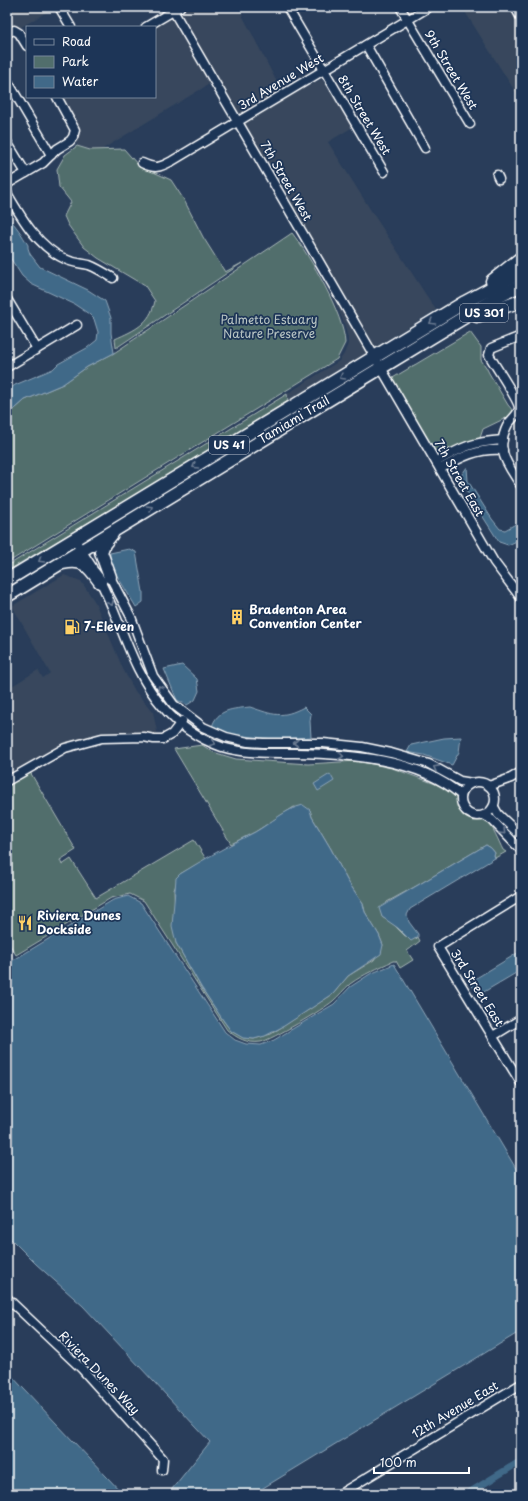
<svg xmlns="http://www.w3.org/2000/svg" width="528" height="1501" font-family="'Playpen Sans',sans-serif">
<rect width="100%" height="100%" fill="#293d5a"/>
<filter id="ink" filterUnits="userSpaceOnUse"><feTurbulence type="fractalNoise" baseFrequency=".025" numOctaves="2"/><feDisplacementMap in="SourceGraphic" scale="8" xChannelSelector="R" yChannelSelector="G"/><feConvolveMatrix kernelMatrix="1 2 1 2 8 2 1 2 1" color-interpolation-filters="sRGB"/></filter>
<g filter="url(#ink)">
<g fill="#37475d">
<polygon points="7,7 55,7 20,28 13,26 7,29"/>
<polygon points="186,7 238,7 279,86 284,90 239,117 178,12"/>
<polygon points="404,7 423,7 409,15"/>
<polygon points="462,7 511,7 521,25 521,101"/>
<polygon points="172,16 211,83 101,150 90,150 77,146 75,141 78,137 80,132 61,97 155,97 155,27 153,27"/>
<polygon points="322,79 353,127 328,142 370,209 436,310 374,348 242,122 290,94 291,95"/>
<polygon points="323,275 368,352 288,401 287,394 339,361 344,354 348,344 348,338 344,323"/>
<polygon points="64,575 81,581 95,602 123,669 135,691 153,712 158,736 102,734 7,778 7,689 38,670 43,678 50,673 12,606"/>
</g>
<g fill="#516e6c" stroke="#a8b6b6">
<path d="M77,146L90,150L124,149L138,165L171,180L184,200L203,237L225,272L242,263L116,348L115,339C135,330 150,324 155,301L145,286L98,258L84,247L68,225L64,216L71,202L59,187L57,169L65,155Z"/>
<path d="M292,233C310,256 344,315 345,343L337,359L7,563V416L25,400L63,384L87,367L114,353Z"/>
<polygon points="470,332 481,347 481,360 486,367 489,373 508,405 514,412 510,416 483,429 480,438 446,452 436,452 391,379"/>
<polygon points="287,394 288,401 145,489 7,571 7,566"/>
<path d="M202,745L213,752L236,759L308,764L357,761L392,768L449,789L458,797C457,808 464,818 475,819C480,820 484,818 488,822C493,827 499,842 503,850L506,852L495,858L494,855L495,853L491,848L486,845L418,885L387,902L382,917L392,923L405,936L416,939L418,937L420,941L407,951L413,960L400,968L396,961H393C378,968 364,974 350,984C344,989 339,996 333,1001C324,1009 271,1040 261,1042C247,1044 237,1038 227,1030L144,901L130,894L111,898L16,955L7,940V785L30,772L76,850L60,860L62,865L71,859L96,898L194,840L206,859L180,874L174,890L176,943L201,987L223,1020L231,1031L244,1038L254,1039L271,1034L333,994L348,976L374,960L383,945L379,935L365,912L363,904L347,880L331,849L312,817L310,810L294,807L255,832L231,844L174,749Z"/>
</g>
<g fill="#416988" stroke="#8da5b8">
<path d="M7,217C16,225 22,235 28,245V248L30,254L40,267L88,290L105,301L111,318V333L114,353L87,367L63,384L25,400L7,416V391L15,385L53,369L58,364L87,348L97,340L98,332L94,319L89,314L74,304L31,284L22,276L7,253Z"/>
<polygon points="467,467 468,481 492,519 500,529 505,530 521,521 521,539 508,545 499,542 459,479"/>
<polygon points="129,549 136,552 143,592 143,602 136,607 110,564 110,553"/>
<polygon points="182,665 197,679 199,691 195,700 187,705 177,700 164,669"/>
<path d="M250,707C274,715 281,719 304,707L311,714L310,721L311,737L285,740L233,735L212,727C217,709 233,709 250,707Z"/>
<polygon points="461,737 459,752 452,765 424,755 407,752 411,745 444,738"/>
<polygon points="330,774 334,781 318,791 314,784"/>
<path d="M303,805L310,810L312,817L331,849L347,880L363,904L365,912L379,935L383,945L381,954L348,976L333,994L284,1026L265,1036L254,1039L243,1038L231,1031L223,1020L201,987L176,943L172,926L176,878L180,874C204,859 229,845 255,832C271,823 285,809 303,805Z"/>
<polygon points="486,845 491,848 495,853 494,855 495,858 410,909 407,915 409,922 418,934 418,937 411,941 398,928 382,917 379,908"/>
<polygon points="128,896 141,903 225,1032 235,1040 246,1044 261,1045 274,1040 334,1004 350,987 370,974 394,964 521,1177 521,1331 263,1488 258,1494 168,1494 210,1442 83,1306 36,1264 7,1235 7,964 113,900"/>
<polygon points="521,951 521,970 482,993 477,991 472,986 473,980"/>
<polygon points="7,1371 123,1494 7,1494"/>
</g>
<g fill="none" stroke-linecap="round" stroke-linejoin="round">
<polyline stroke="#416988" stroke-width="7" points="467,1494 521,1461"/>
<g stroke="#fff" stroke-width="11">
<g id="minor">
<polyline points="59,7 71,27"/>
<polyline points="171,7 494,562 521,598"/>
<polyline points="287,7 384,172"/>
<polyline points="400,7 470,124"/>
<polyline points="515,7 521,18"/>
<polyline points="146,27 180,7"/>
<polyline points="7,33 14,30 19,33 27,46"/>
<polyline points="366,45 425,148"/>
<polyline points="7,80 51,155"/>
<polyline points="7,142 26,173"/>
<path d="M142,163C155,169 159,168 172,161L429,7"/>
<polyline points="497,175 499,179"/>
<polyline points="7,184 43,163 57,149 70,141 73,137 75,130 57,97"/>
<path d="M7,193C21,217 38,247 65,259C72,263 81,263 89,265C97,268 105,273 113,278"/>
<polyline points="7,299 37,349"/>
<path d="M521,336L491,348L489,355C494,364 520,402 519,409C518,414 511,420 508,424C494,451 508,464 521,486"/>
<polyline points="7,367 77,325"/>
<path d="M436,462C462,447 472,442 503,440"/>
<path d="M440,469C461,457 478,448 503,450"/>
<polyline points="74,539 92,567"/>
<polyline points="108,573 131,617 153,676 174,705 203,727 226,737 248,742 263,743 323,743 362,747 391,753 429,764 460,781 472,783"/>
<path d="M98,577C121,619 131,671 163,707C178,725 199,739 222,747C245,754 270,753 294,753C348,754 419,758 461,795"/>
<polyline points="7,781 65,748 102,738 144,737 154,739 163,739 172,734 182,721"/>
<circle cx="478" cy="799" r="17"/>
<polyline points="489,786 511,778 521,772"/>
<polyline points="494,807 498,814 521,836"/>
<polyline points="484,815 492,820 521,850"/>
<polyline points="521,896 438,947 521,1083"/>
<polyline points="493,1036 521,1019"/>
<polyline points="7,1298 82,1369 163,1459 162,1470"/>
<polyline points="340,1494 521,1384"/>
</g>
</g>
<g stroke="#fff" stroke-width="15">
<g id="highway">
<polyline points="492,281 521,258"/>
<polyline points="477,316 521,301"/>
<path d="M63,563C84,558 89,567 100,582"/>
<polyline points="110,577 101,552 104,544 112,534"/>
<polyline points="7,580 465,302 521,272"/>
<polyline points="7,596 351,386 496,298 521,285"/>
</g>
</g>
<use href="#minor" stroke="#1d3557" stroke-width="8"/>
<use href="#highway" stroke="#1d3557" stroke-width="12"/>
</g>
<defs><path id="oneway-chevron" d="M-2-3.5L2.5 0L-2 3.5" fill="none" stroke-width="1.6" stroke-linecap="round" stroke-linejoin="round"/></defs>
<g stroke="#6c7c92">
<use href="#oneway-chevron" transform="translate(432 322) rotate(149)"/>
<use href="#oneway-chevron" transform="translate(342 377) rotate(149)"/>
<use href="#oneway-chevron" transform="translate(195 466) rotate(149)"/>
<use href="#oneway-chevron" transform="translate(150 508) rotate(-31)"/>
<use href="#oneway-chevron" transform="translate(41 560) rotate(149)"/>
<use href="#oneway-chevron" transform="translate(111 603) rotate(65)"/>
<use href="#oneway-chevron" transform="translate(160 688) rotate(-125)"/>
<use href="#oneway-chevron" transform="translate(213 743) rotate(23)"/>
<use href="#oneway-chevron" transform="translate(296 743) rotate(180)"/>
<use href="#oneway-chevron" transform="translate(341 756) rotate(6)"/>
<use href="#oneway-chevron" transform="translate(436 768) rotate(-152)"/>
<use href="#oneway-chevron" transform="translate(503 832) rotate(46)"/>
</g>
</g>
<defs>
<g id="building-bare" transform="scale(1.2)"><path d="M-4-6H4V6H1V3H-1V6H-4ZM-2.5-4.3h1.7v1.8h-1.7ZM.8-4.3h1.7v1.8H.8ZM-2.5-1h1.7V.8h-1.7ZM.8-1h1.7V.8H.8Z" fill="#ffd166" stroke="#1d3557" stroke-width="2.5" paint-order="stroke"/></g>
<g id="fuel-bare" transform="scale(1.2)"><path d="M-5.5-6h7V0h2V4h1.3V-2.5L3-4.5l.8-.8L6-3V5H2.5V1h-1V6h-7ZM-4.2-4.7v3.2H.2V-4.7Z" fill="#ffd166" stroke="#1d3557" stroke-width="2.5" paint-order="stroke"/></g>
<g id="restaurant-bare" transform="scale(1.2)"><path d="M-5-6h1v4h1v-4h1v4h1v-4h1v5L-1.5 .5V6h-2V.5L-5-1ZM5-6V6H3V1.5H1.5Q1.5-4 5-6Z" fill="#ffd166" stroke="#1d3557" stroke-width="2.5" paint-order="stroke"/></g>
</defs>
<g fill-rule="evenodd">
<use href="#building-bare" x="237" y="617"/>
<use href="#fuel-bare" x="72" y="627"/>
<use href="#restaurant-bare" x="25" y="923"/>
</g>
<g text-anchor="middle" stroke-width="3.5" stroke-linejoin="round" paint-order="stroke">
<g fill="#1d3557" stroke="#bbc2cd" stroke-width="1">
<rect x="460" y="304" width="48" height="18" rx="3"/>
<rect x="209" y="436" width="40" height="18" rx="3"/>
</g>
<g font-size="11" font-weight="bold" fill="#fff">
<text x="484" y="317">US 301</text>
<text x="229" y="449">US 41</text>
</g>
<g font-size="12" fill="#fff" stroke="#1d3557">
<text transform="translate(451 70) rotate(59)" y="4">9th Street West</text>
<text transform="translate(281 82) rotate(-31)" y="4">3rd Avenue West</text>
<text transform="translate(364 115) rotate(59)" y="4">8th Street West</text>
<text transform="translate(286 181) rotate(60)" y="4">7th Street West</text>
<text transform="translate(294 420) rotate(-31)" y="4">Tamiami Trail</text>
<text transform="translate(459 478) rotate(60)" y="4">7th Street East</text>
<text transform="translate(477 988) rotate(58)" y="4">3rd Street East</text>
<text transform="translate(99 1373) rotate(46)" y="4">Riviera Dunes Way</text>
<text transform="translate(455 1410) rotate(-31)" y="4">12th Avenue East</text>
</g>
<g font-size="12" fill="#b9c5c4" stroke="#1d3557">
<text x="269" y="324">Palmetto Estuary<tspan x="269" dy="14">Nature Preserve</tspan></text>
</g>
<g font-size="12" font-weight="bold" fill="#fff" stroke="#1d3557" text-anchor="start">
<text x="249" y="614">Bradenton Area<tspan x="249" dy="14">Convention Center</tspan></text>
<text x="84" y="631">7-Eleven</text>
<text x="37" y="920">Riviera Dunes<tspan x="37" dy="14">Dockside</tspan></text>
</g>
</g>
<rect width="528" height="1501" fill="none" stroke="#1d3557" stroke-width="24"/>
<rect x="12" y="12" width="504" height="1477" fill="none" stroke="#fff" stroke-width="1.5" filter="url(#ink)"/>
<rect x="26" y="26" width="130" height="72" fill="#1d3557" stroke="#77869a"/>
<rect x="34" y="39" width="20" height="6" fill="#1d3557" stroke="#77869a"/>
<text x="62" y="46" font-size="12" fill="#ffffff">Road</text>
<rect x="34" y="56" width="20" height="12" fill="#516e6c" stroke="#77869a"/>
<text x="62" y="66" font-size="12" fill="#ffffff">Park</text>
<rect x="34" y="76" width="20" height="12" fill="#416988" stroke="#77869a"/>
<text x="62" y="86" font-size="12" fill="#ffffff">Water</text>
<path d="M374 1467v6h95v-6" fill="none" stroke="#ffffff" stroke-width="2"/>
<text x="380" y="1467" font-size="12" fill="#ffffff" stroke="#1d3557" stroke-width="3" paint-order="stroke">100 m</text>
</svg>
